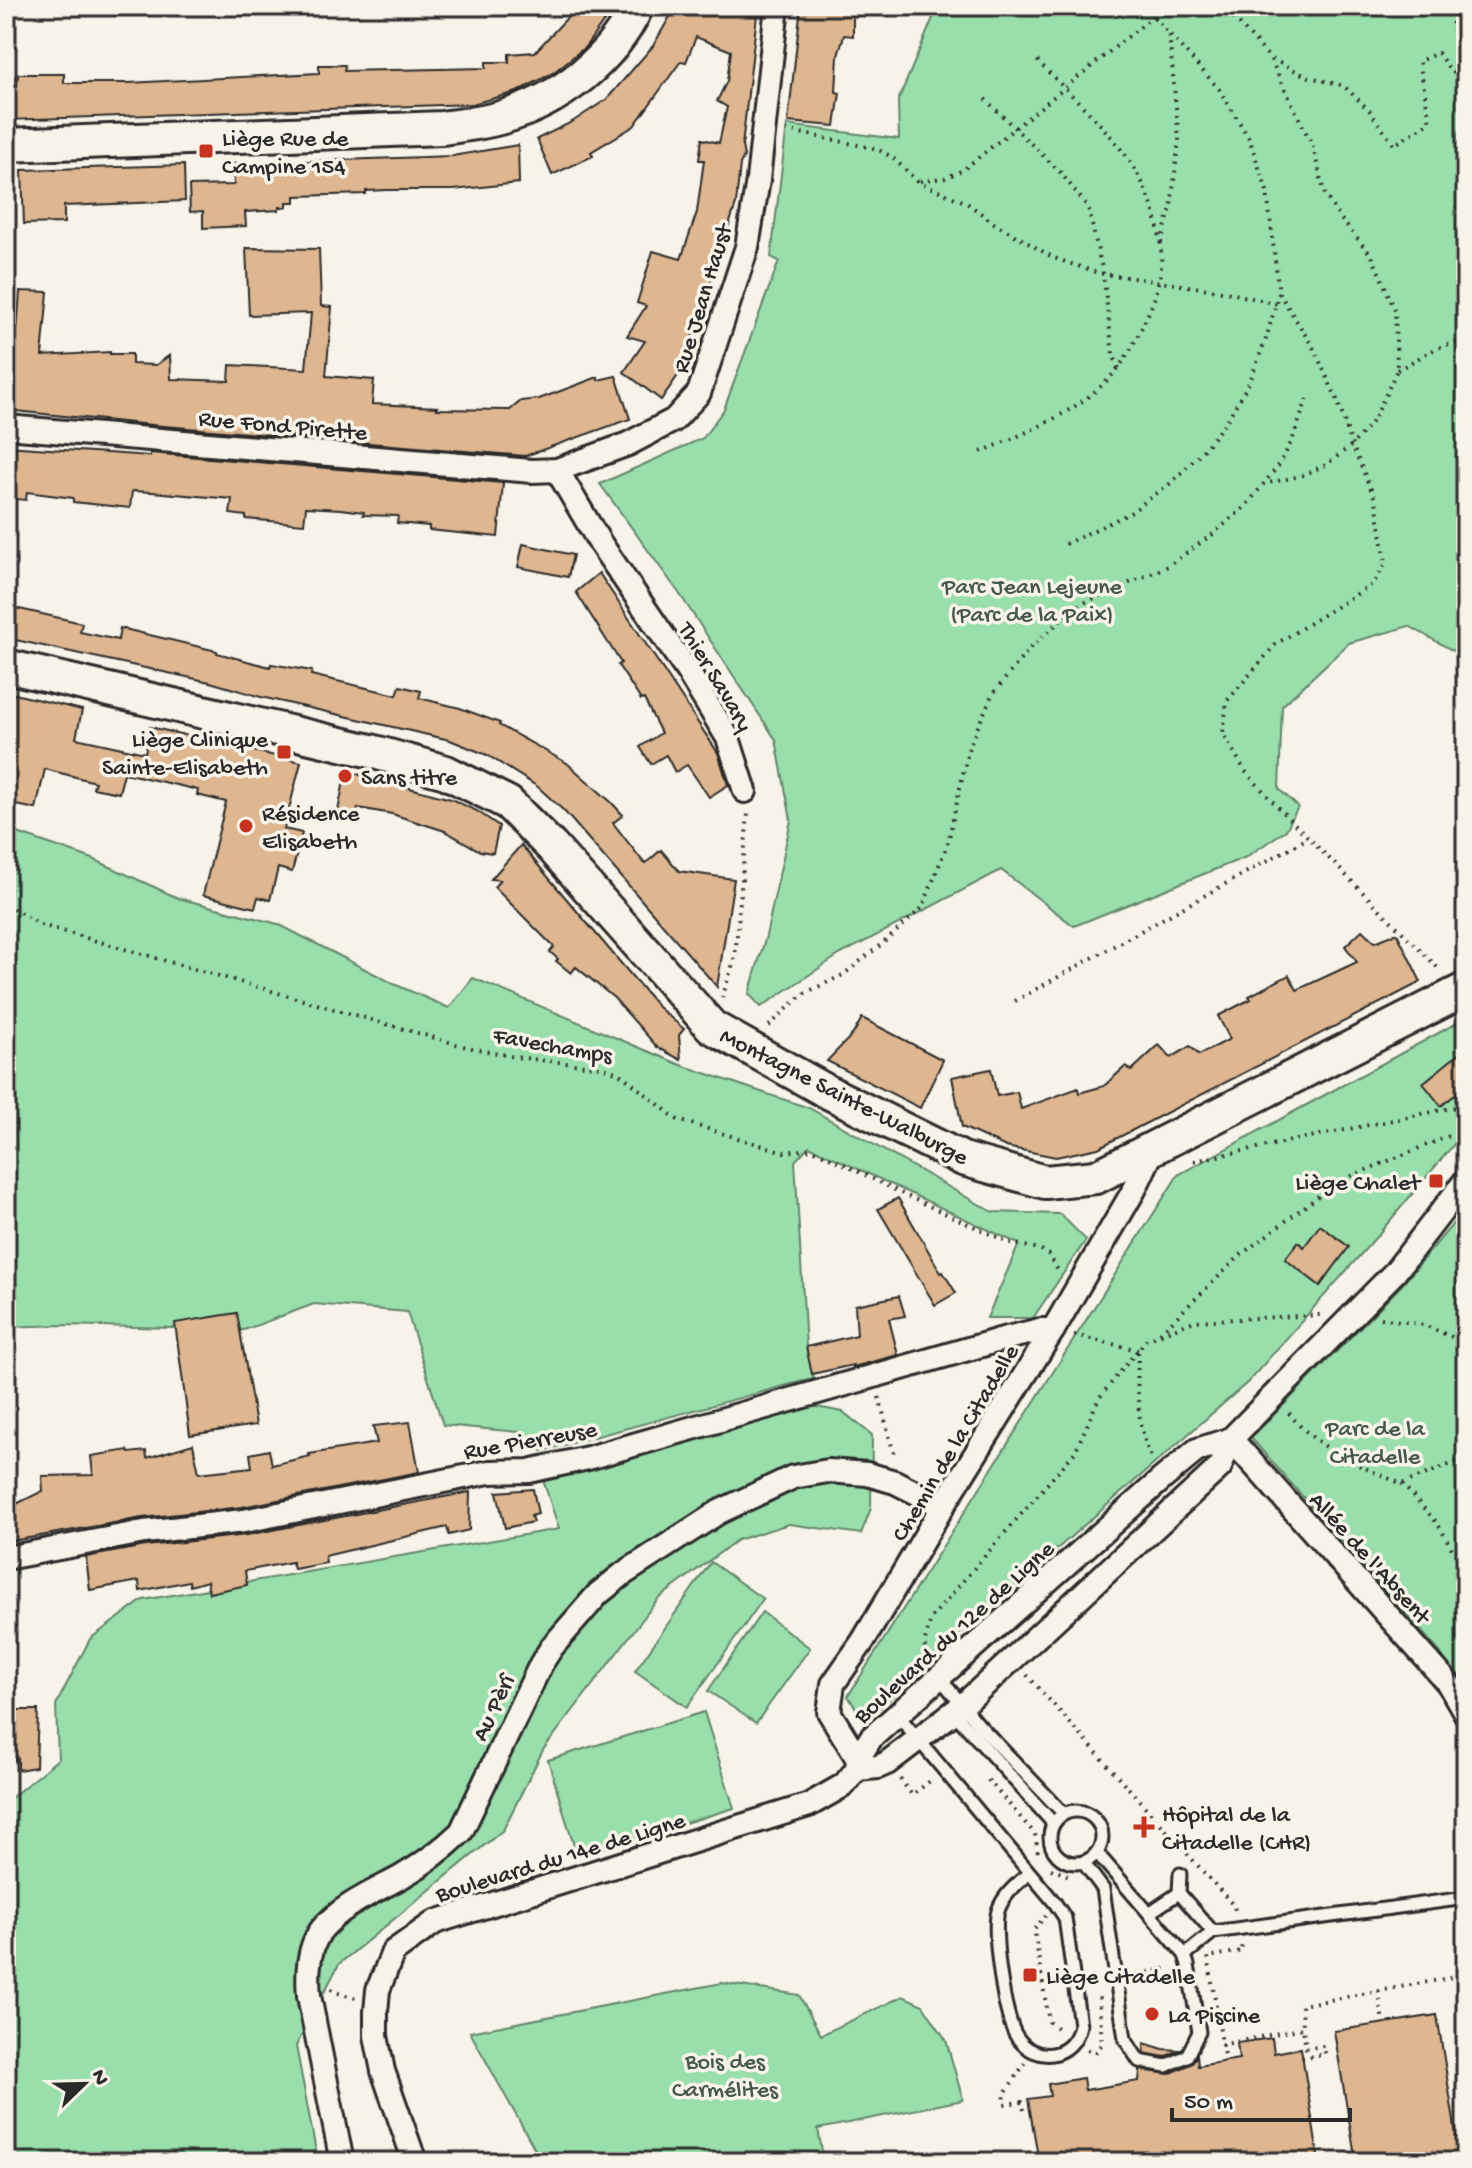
<svg xmlns="http://www.w3.org/2000/svg" width="1472" height="2168" font-family="'Gochi Hand',sans-serif">
<rect width="100%" height="100%" fill="#f7f3e8"/>
<filter id="ink" filterUnits="userSpaceOnUse"><feTurbulence type="fractalNoise" baseFrequency=".0125" numOctaves="2"/><feDisplacementMap in="SourceGraphic" scale="16" xChannelSelector="R" yChannelSelector="G"/><feConvolveMatrix kernelMatrix="1 2 1 2 8 2 1 2 1" color-interpolation-filters="sRGB"/></filter>
<g filter="url(#ink)">
<g fill="#99dfab" stroke="#62856b" stroke-width="2">
<polygon points="938,6 1466,6 1466,658 1409,626 1349,643 1282,706 1279,789 1298,807 1286,830 1246,857 1074,926 1001,870 839,955 761,1007 749,994 766,936 791,820 776,740 679,593 600,484 703,438 724,409 779,261 771,257 787,125 899,139 898,101"/>
<polygon points="6,829 93,859 178,898 278,924 394,984 449,1008 473,978 681,1065 809,1108 993,1212 1060,1214 1086,1240 1033,1318 987,1318 1019,1244 809,1146 795,1161 806,1347 814,1378 542,1451 519,1432 443,1425 407,1312 314,1304 244,1330 63,1325 6,1327"/>
<polygon points="1466,1018 1466,1130 1377,1236 1248,1382 955,1638 865,1722 848,1696 1178,1175"/>
<polygon points="1466,1208 1466,1693 1440,1652 1251,1438 1402,1285"/>
<polygon points="806,1405 843,1412 872,1435 871,1508 861,1534 789,1524 737,1540 658,1599 543,1750 503,1830 339,1964 296,2046 318,2162 6,2162 6,1802 58,1759 56,1705 90,1639 143,1600 559,1529 543,1480"/>
<polygon points="711,1562 763,1599 687,1707 635,1671"/>
<polygon points="762,1612 810,1648 756,1723 708,1691"/>
<polygon points="704,1712 734,1808 577,1856 548,1760"/>
<polygon points="722,1983 799,1995 821,2035 903,1996 923,2005 946,2040 963,2100 818,2129 824,2162 542,2162 470,2032"/>
</g>
<g fill="#deb68f" stroke="#2b2b2b" stroke-width="2">
<polygon points="578,6 615,6 585,47 553,73 517,92 472,104 6,120 6,86 17,86 18,74 64,74 64,83 128,83 319,73 319,65 345,65 344,71 486,68 486,62 509,62 509,54 535,52"/>
<polygon points="676,6 758,6 742,146 744,156 740,164 736,204 681,371 661,400 624,372 645,341 627,336 646,306 637,303 653,251 681,259 697,212 704,160 699,160 702,139 719,143 727,107 717,101 727,81 731,51 696,37 686,62 681,61 634,126 591,152 593,156 552,175 537,139 572,122 607,99 653,46"/>
<polygon points="801,6 853,6 853,36 844,35 838,56 836,92 840,93 835,126 788,122"/>
<polygon points="518,145 519,183 453,190 387,190 366,191 366,194 295,196 295,202 287,202 287,207 279,207 279,210 245,212 246,226 203,228 203,211 190,212 189,186 234,185 233,164 452,156"/>
<polygon points="184,165 185,201 64,206 64,223 24,224 22,170"/>
<polygon points="246,248 319,249 321,306 332,307 326,376 374,380 372,404 438,407 437,409 510,410 521,401 539,399 598,377 598,380 616,376 630,419 525,456 152,425 6,410 6,373 14,374 20,291 48,292 42,356 110,352 110,354 132,354 132,364 156,365 170,355 171,379 229,381 230,365 306,369 311,313 249,315"/>
<polygon points="6,446 150,456 150,453 503,483 498,537 429,530 429,526 397,523 398,516 363,515 364,512 341,509 306,507 304,524 246,519 246,516 230,514 232,499 152,492 132,491 130,508 73,502 73,498 27,492 26,500 6,498"/>
<polygon points="523,544 573,555 568,577 518,567"/>
<polygon points="599,573 718,753 728,785 709,797 687,765 675,772 666,755 651,764 640,747 661,733 644,699 641,700 618,665 621,663 576,592"/>
<polygon points="6,606 82,623 80,632 118,640 120,628 217,651 217,653 270,667 271,664 312,671 311,675 397,695 400,686 421,691 419,698 460,708 500,723 499,725 567,763 611,802 623,815 613,823 645,864 661,850 679,871 734,879 717,987 564,811 538,787 487,755 450,740 261,697 210,682 6,638"/>
<polygon points="6,692 82,710 76,738 145,753 150,727 301,762 284,829 302,833 292,872 278,868 270,900 258,897 255,908 203,895 226,802 197,795 198,790 124,773 119,793 93,788 95,782 45,769 36,809 6,803"/>
<polygon points="346,771 451,799 477,811 499,826 493,853 480,851 445,831 392,814 358,808 355,821 337,816"/>
<polygon points="521,845 658,1007 684,1029 679,1035 681,1060 657,1047 614,998 576,967 571,973 556,961 558,959 550,952 554,947 494,887 500,880 491,879"/>
<polygon points="1362,930 1375,942 1397,933 1421,982 1098,1148 1056,1157 1006,1147 962,1127 952,1077 991,1069 997,1096 1017,1092 1021,1109 1078,1088 1079,1093 1104,1086 1126,1066 1131,1071 1159,1045 1171,1058 1190,1046 1199,1055 1230,1039 1218,1016 1251,999 1249,996 1289,975 1297,990 1357,962 1345,946"/>
<polygon points="862,1018 943,1060 920,1108 827,1061 853,1034"/>
<polygon points="1466,1048 1466,1086 1441,1106 1423,1083"/>
<polygon points="898,1198 941,1273 943,1272 956,1293 935,1305 878,1209"/>
<polygon points="1320,1225 1349,1247 1320,1286 1285,1259 1298,1242 1304,1247"/>
<polygon points="899,1296 905,1316 889,1319 898,1355 853,1367 853,1365 812,1374 806,1347 857,1335 855,1305"/>
<polygon points="237,1313 256,1425 190,1435 175,1323"/>
<polygon points="410,1422 419,1472 242,1507 142,1518 6,1542 6,1509 43,1491 42,1476 93,1475 91,1456 128,1450 129,1453 146,1451 147,1458 193,1444 199,1473 252,1467 250,1454 269,1450 272,1465 310,1456 309,1454 377,1443 373,1426"/>
<polygon points="533,1489 538,1514 531,1516 533,1522 505,1528 497,1492"/>
<polygon points="470,1492 469,1530 449,1535 447,1527 325,1556 326,1563 294,1569 292,1562 245,1571 247,1585 209,1593 207,1581 190,1586 189,1581 140,1591 139,1581 90,1590 86,1557 146,1546 247,1535"/>
<polygon points="6,1710 38,1710 36,1767 18,1770 18,1759 6,1762"/>
<polygon points="1437,2015 1457,2140 1466,2138 1466,2162 1356,2162 1334,2031"/>
<polygon points="1272,2038 1274,2053 1301,2048 1319,2162 1039,2162 1028,2099 1050,2096 1048,2084 1083,2078 1085,2090 1139,2081 1140,2070 1169,2074 1191,2064 1197,2055 1198,2066 1239,2059 1237,2043"/>
<polygon points="1144,2043 1163,2049 1179,2050 1165,2057 1144,2053"/>
</g>
<g fill="none" stroke-linecap="round" stroke-linejoin="round">
<g stroke="#2b2b2b" stroke-width="17">
<g id="lane">
<polyline points="939,1677 979,1725 1063,1813"/>
<polyline points="954,1713 1053,1823"/>
<path d="M897,1714L1055,1903L1065,1918L1080,2025C1074,2058 1036,2065 1017,2037C1004,2019 992,1932 998,1911C1003,1895 1017,1884 1029,1873"/>
<circle cx="1076" cy="1837" r="26"/>
<polyline points="1083,1862 1103,1889 1125,2039 1139,2061 1166,2066 1187,2056 1199,2032 1188,1965 1185,1955 1097,1853"/>
<polyline points="1180,1874 1179,1893 1213,1932"/>
<polyline points="1149,1913 1179,1893"/>
<polyline points="1185,1955 1213,1932 1466,1898"/>
</g>
</g>
<g stroke="#2b2b2b" stroke-width="28">
<g id="street">
<polyline points="6,427 532,471 557,470 628,444 674,420 699,393 747,247 758,180 777,6"/>
<polyline points="557,470 600,543 688,672 728,738 745,791"/>
<polyline points="1231,1439 1448,1683 1466,1714"/>
<polyline points="6,1558 144,1532 244,1521 489,1472 529,1471 588,1458 1003,1339 1040,1330 1053,1330"/>
<polyline points="858,1759 829,1712 833,1684 863,1641 943,1506 1053,1330 1134,1190 1153,1150"/>
<polyline points="857,1769 878,1767 887,1763 963,1705 1220,1467 1231,1439 1395,1272 1466,1180"/>
<polyline points="857,1769 858,1759 871,1738 1162,1479 1197,1450 1231,1439"/>
<path d="M342,2162L309,1996C307,1974 308,1947 322,1929C342,1905 374,1892 401,1877C424,1864 442,1850 461,1832L541,1664L552,1647L598,1594L623,1574L719,1512L793,1477L828,1471L867,1474L895,1482L943,1506"/>
<polyline points="415,2162 383,2071 376,2036 376,2012 378,1990 393,1952 435,1922 809,1805 844,1785 857,1769"/>
</g>
</g>
<g stroke="#2b2b2b" stroke-width="38">
<g id="secondary">
<path d="M6,145L442,128C462,125 484,123 503,117C559,101 612,60 637,6"/>
<polyline points="6,666 371,751 446,772 508,803 552,847 712,1027 826,1091 963,1159 1045,1182 1096,1177 1466,989"/>
</g>
</g>
<g stroke="#2b2b2b" stroke-width="4" stroke-dasharray="2 6" stroke-linecap="butt">
<polyline points="1223,6 1270,58 1313,147 1325,195 1340,218 1372,256 1395,310 1397,370 1375,418 1352,445 1326,465 1300,476 1264,484"/>
<polyline points="1272,59 1306,76 1344,86 1369,110 1394,145 1430,122 1419,61 1438,53 1449,69 1457,74 1459,65 1451,12 1466,17"/>
<polyline points="1457,74 1466,97"/>
<polyline points="985,99 1060,172 1088,207 1103,273 1113,354 1119,369"/>
<polyline points="786,130 877,149 892,157 918,182 967,203 994,223 1054,258 1098,273 1222,291 1277,304"/>
<polyline points="920,181 945,178 963,170 1166,6"/>
<polyline points="1161,243 1171,207 1179,139 1169,34"/>
<polyline points="1279,293 1313,347 1337,399 1352,445 1376,501 1386,563 1373,584 1276,644 1227,701 1223,734 1245,771 1275,804 1440,970"/>
<polyline points="1397,370 1437,348 1466,340"/>
<path d="M981,452C1021,435 1066,417 1099,388C1119,371 1130,352 1141,329C1149,313 1157,295 1160,277C1166,236 1150,188 1126,156C1102,122 1063,88 1034,57"/>
<polyline points="1065,544 1130,513 1171,483 1199,455 1226,422 1250,381 1266,339 1279,293 1267,191 1249,138 1219,89 1144,6"/>
<polyline points="6,904 41,925 463,1046 515,1057 600,1067 619,1073 678,1120 784,1152 813,1149 907,1196 1010,1243 1040,1249 1049,1255 1059,1272"/>
<polyline points="722,998 735,957 748,813"/>
<polyline points="1015,1001 1308,838"/>
<polyline points="769,1026 803,994 843,975 888,939 923,907 948,842 969,747 992,695 1030,648 1077,606 1168,566 1213,534 1245,507 1279,465 1292,441 1307,399"/>
<polyline points="1194,1161 1466,1105"/>
<polyline points="1381,1318 1424,1325 1466,1343"/>
<polyline points="1160,1333 1242,1254 1337,1182 1466,1129"/>
<polyline points="1074,1335 1138,1350"/>
<path d="M1138,1352C1137,1388 1136,1424 1151,1457"/>
<polyline points="879,1397 895,1458"/>
<path d="M1289,1413C1316,1449 1362,1467 1402,1484L1466,1458"/>
<polyline points="1402,1484 1438,1524 1466,1574"/>
<polyline points="929,1655 924,1645 931,1618 1075,1452 1099,1398 1146,1340 1194,1321 1320,1315"/>
<polyline points="1027,1675 1234,1906 1236,1914"/>
<polyline points="900,1779 912,1795 930,1781"/>
<polyline points="988,1780 1035,1834 1038,1853"/>
<polyline points="1051,1869 1072,1877"/>
<polyline points="1463,1914 1466,1927"/>
<polyline points="1046,1915 1034,1930 1049,2022 1061,2031"/>
<polyline points="1132,1975 1171,1968"/>
<polyline points="331,1989 335,1992 356,1998"/>
<polyline points="1379,1991 1383,2024"/>
<polyline points="1221,2045 1303,2028 1302,2005 1466,1975"/>
<polyline points="1087,2050 1096,2052 1102,2044 1099,1995"/>
<polyline points="1302,2058 1325,2054 1324,2046 1306,2048 1303,2029"/>
<polyline points="1225,2062 1208,1957 1242,1951 1241,1943"/>
<polyline points="1024,2110 1022,2102 1004,2104 1005,2093 1025,2063"/>
</g>
<use href="#lane" stroke="#f7f3e8" stroke-width="11"/>
<use href="#street" stroke="#f7f3e8" stroke-width="22"/>
<use href="#secondary" stroke="#f7f3e8" stroke-width="32"/>
</g>
</g>
<g fill="#c8321e" stroke="#f7f3e8" stroke-width="3">
<rect x="198" y="143" width="16" height="16" rx="4"/>
<rect x="276" y="744" width="16" height="16" rx="4"/>
<circle cx="345" cy="776" r="8"/>
<circle cx="246" cy="826" r="8"/>
<rect x="1428" y="1173" width="16" height="16" rx="4"/>
<path d="M1140 1815h8v8h8v8h-8v8h-8v-8h-8v-8h8z"/>
<rect x="1022" y="1967" width="16" height="16" rx="4"/>
<circle cx="1152" cy="2014" r="8"/>
</g>
<g text-anchor="middle" stroke-width="7" stroke-linejoin="round" paint-order="stroke">
<g font-size="24" fill="#2b2b2b" stroke="#f7f3e8" text-anchor="start">
<text x="222" y="145">Liège Rue de<tspan x="222" dy="28">Campine 154</tspan></text>
<text x="268" y="746" text-anchor="end">Liège Clinique<tspan x="268" dy="28">Sainte-Elisabeth</tspan></text>
<text x="361" y="784">Sans titre</text>
<text x="262" y="820">Résidence<tspan x="262" dy="28">Elisabeth</tspan></text>
<text x="1420" y="1189" text-anchor="end">Liège Chalet</text>
<text x="1162" y="1821">Hôpital de la<tspan x="1162" dy="28">Citadelle (CHR)</tspan></text>
<text x="1046" y="1983">Liège Citadelle</text>
<text x="1168" y="2022">La Piscine</text>
</g>
<g font-size="24" fill="#2b2b2b" stroke="#f7f3e8">
<text transform="translate(701 298) rotate(-73)" y="8">Rue Jean Haust</text>
<text transform="translate(283 424) rotate(5)" y="8">Rue Fond Pirette</text>
<text transform="translate(717 676) rotate(59)" y="8">Thier Savary</text>
<text transform="translate(553 1044) rotate(10)" y="8">Favechamps</text>
<text transform="translate(845 1095) rotate(27)" y="8">Montagne Sainte-Walburge</text>
<text transform="translate(530 1439) rotate(-10)" y="8">Rue Pierreuse</text>
<text transform="translate(954 1442) rotate(-59)" y="8">Chemin de la Citadelle</text>
<text transform="translate(1371 1557) rotate(48)" y="8">Allée de l'Absent</text>
<text transform="translate(953 1631) rotate(-42)" y="8">Boulevard du 12e de Ligne</text>
<text transform="translate(492 1707) rotate(-65)" y="8">Au Pèrî</text>
<text transform="translate(560 1856) rotate(-17)" y="8">Boulevard du 14e de Ligne</text>
</g>
<g font-size="24" fill="#46584b" stroke="#f7f3e8">
<text x="1032" y="593">Parc Jean Lejeune<tspan x="1032" dy="28">(Parc de la Paix)</tspan></text>
<text x="1375" y="1435">Parc de la<tspan x="1375" dy="28">Citadelle</tspan></text>
<text x="725" y="2068">Bois des<tspan x="725" dy="28">Carmélites</tspan></text>
</g>
</g>
<rect width="1472" height="2168" fill="none" stroke="#f7f3e8" stroke-width="32"/>
<rect x="16" y="16" width="1440" height="2136" fill="none" stroke="#2b2b2b" stroke-width="3" filter="url(#ink)"/>
<g transform="translate(84 2084) rotate(67)" stroke="#f7f3e8" stroke-width="6" paint-order="stroke">
<path d="M0-6L14 30L0 20L-14 30Z" fill="#2b2b2b"/>
<text y="-12" font-size="22" font-weight="bold" text-anchor="middle" fill="#2b2b2b">N</text>
</g>
<path d="M1172 2108v12h178v-12" fill="none" stroke="#2b2b2b" stroke-width="4"/>
<text x="1184" y="2108" font-size="24" fill="#2b2b2b" stroke="#f7f3e8" stroke-width="6" paint-order="stroke">50 m</text>
</svg>
